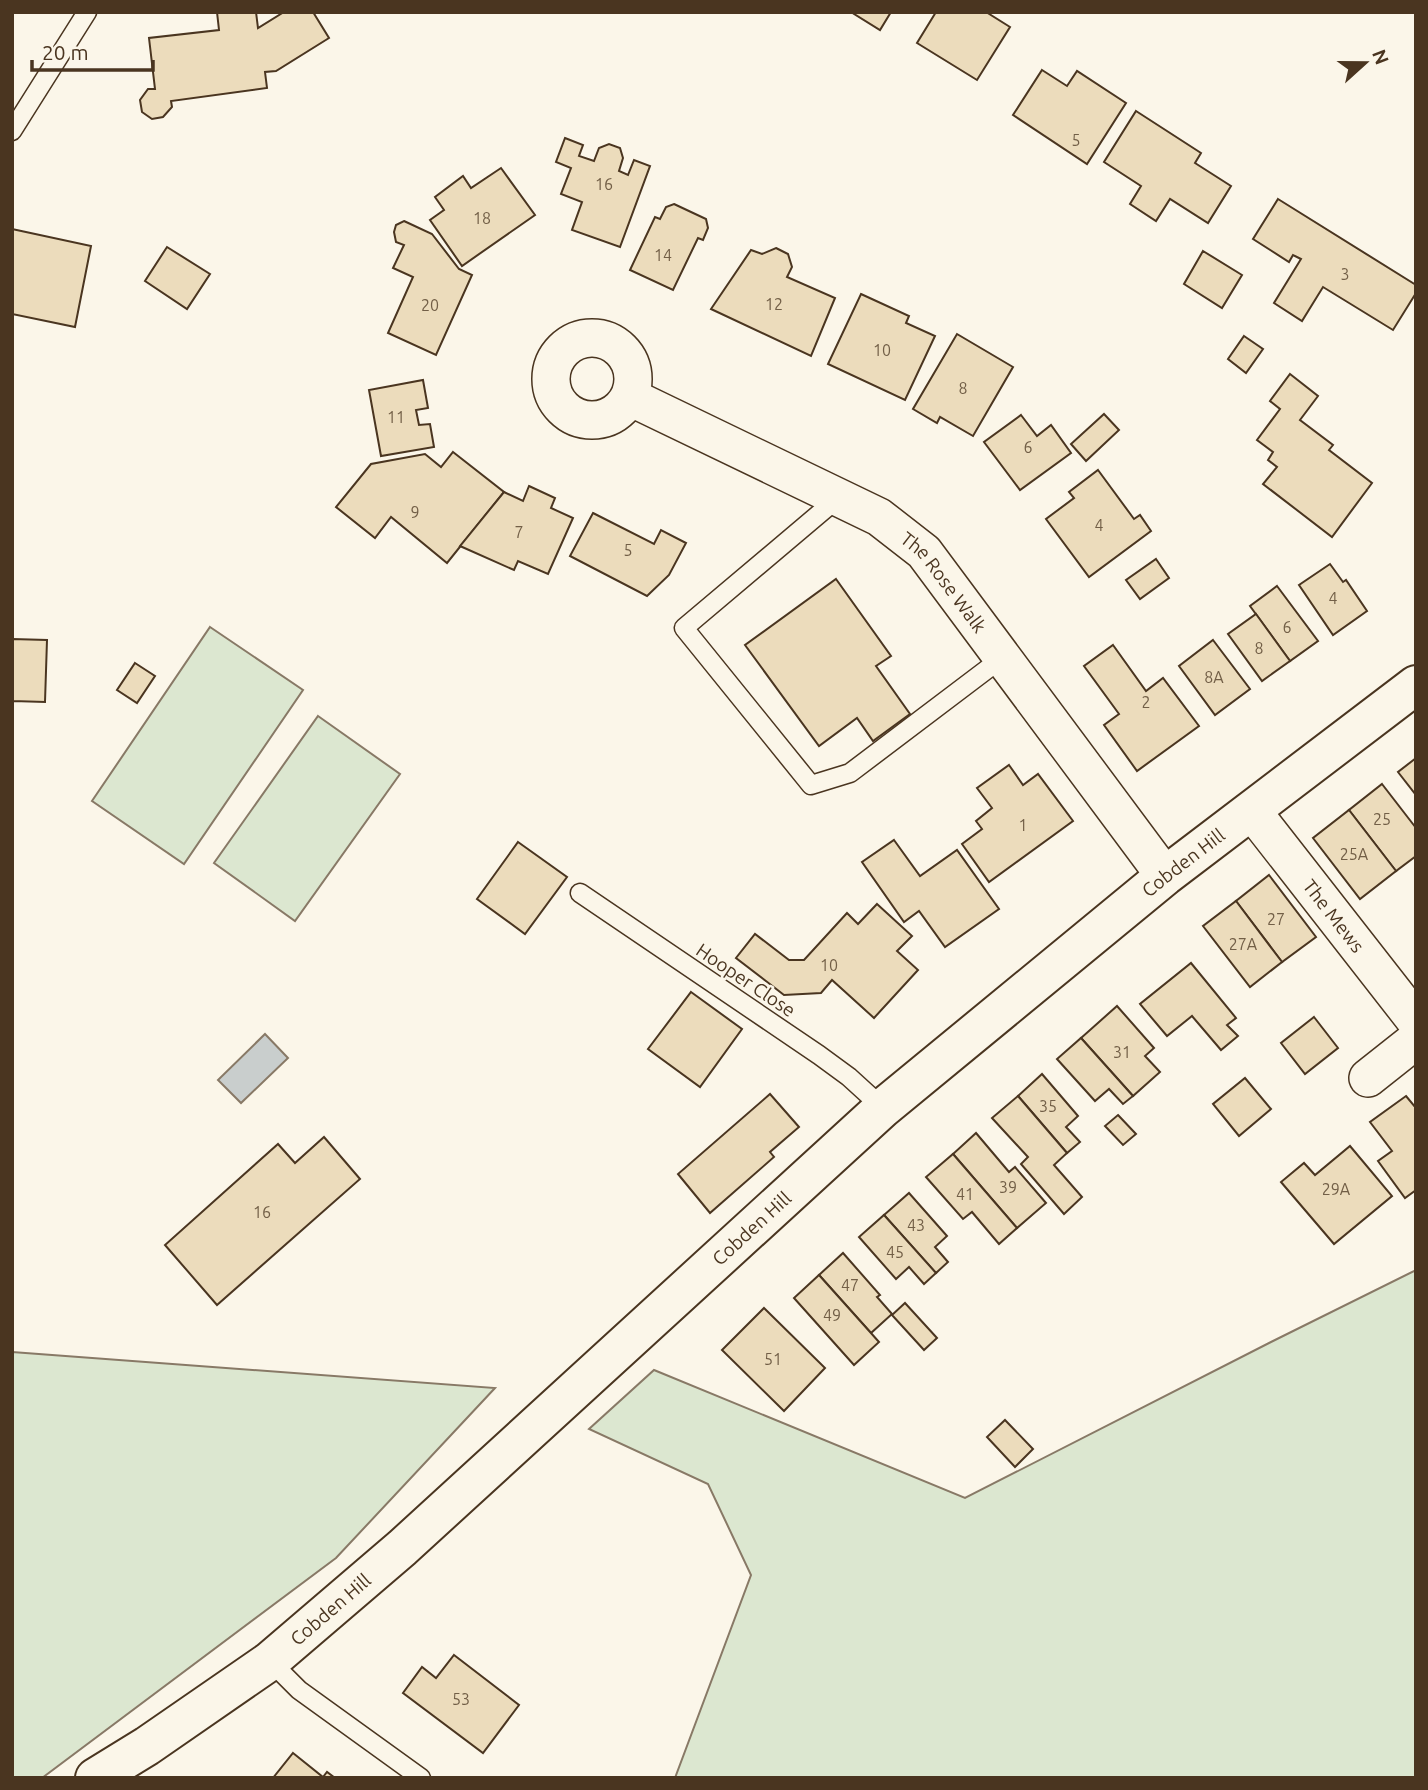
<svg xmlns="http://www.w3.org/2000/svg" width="1428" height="1790" font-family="Ubuntu,sans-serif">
<rect width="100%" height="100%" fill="#fbf6e9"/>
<g fill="#dce7d0" stroke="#887966" stroke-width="2">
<polygon points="210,627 303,690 184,864 92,801"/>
<polygon points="318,716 400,774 295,921 214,863"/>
<polygon points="1416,1270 1416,1778 675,1778 751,1575 708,1484 589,1429 654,1370 965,1498 1271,1342"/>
<polygon points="12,1352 495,1388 336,1558 42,1778 12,1778"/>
</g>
<polygon fill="#c9cecd" stroke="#887966" stroke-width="2" points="265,1034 288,1058 241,1103 218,1080"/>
<g fill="#ecdcbc" stroke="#4a3520" stroke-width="2">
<polygon points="217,12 256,12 258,28 284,12 313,12 329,38 276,71 265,72 267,88 171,101 172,107 163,117 152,119 142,112 140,100 148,89 155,89 149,38 219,30"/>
<polygon points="851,12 891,12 880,30"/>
<polygon points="936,12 986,12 1010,27 977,80 917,43"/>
<polygon points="1042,70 1067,86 1077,71 1126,103 1087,164 1013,115"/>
<polygon points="1136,111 1201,153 1195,163 1231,186 1208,223 1170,199 1156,221 1130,204 1141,186 1104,162"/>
<polygon points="565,138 583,145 579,156 594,161 599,148 609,144 620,148 623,158 619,171 628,175 634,160 650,166 620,247 572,230 582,202 561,194 571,168 556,162"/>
<polygon points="501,168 535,215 462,266 430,220 444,210 435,197 463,176 471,188"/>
<polygon points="1278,199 1416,285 1416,293 1393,330 1323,287 1302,321 1274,303 1301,259 1293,255 1289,262 1253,239"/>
<polygon points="674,204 706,219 708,228 703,240 698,238 673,290 630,270 655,217 660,219 666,207"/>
<polygon points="404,221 432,234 459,269 472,275 436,355 388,333 413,277 393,268 404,245 396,242 394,232 396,225"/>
<polygon points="12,229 91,246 75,327 12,314"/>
<polygon points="167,247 210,274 187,309 145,281"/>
<polygon points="776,248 788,254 792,267 787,277 835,298 811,356 711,309 751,250 762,254"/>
<polygon points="1203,251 1242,275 1222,308 1184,284"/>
<polygon points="861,294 909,316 906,323 935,336 905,400 828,364"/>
<polygon points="957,334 1013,367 973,436 940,417 937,423 913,409"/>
<polygon points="1244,336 1263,349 1246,373 1228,359"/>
<polygon points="1290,374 1318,396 1300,420 1333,445 1329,450 1372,483 1332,537 1263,484 1277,467 1268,460 1273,452 1257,440 1280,409 1270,401"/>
<polygon points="423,380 428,408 416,410 419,425 430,424 434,447 381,456 369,390"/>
<polygon points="1104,414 1119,430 1086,461 1071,444"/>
<polygon points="1021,415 1037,436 1051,425 1071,453 1020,490 984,442"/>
<polygon points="453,452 504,492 447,563 391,517 375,538 336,507 371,464 425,454 441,467"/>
<polygon points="1098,470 1134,519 1140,515 1151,531 1089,577 1046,519 1074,498 1069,492"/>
<polygon points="529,486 555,498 551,508 573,518 548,574 518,561 514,570 460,546 504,492 523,501"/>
<polygon points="593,513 654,544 661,530 686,543 669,575 647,596 570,556"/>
<polygon points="1156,559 1169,578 1140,599 1126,580"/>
<polygon points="1330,564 1343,582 1346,580 1367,611 1333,635 1299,585"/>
<polygon points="836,579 891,656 876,666 910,714 873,741 857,718 819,746 745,645"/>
<polygon points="1277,586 1318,641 1290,661 1250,606"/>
<polygon points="1256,614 1290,661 1262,681 1228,634"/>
<polygon points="12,639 47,640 45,702 13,701 13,724"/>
<polygon points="1213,640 1250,689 1215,715 1179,666"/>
<polygon points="1113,645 1146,691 1163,678 1199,726 1137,771 1104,725 1119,714 1084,666"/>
<polygon points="135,663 155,676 137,703 117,690"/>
<polygon points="1416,758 1416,795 1398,772"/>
<polygon points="1009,765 1023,785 1038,774 1073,821 989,882 962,844 982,829 976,821 992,808 977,788"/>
<polygon points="1382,784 1416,828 1416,856 1396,871 1349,810"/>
<polygon points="1349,810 1396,871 1360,899 1313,838"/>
<polygon points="894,840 920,876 957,850 999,909 945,947 919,911 904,922 862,862"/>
<polygon points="518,842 567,877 525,934 477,899"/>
<polygon points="1269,875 1316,937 1282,962 1236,901"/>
<polygon points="1236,901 1282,962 1250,987 1203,926"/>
<polygon points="877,904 912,936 897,951 918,970 874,1018 832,980 821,993 784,995 736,958 755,934 789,960 804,960 847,913 858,924"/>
<polygon points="1191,963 1236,1018 1227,1025 1238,1036 1221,1050 1192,1016 1167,1036 1140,1004"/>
<polygon points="691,992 742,1029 700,1087 648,1049"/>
<polygon points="1117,1006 1154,1048 1145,1056 1160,1072 1133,1096 1081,1038"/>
<polygon points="1314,1017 1338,1048 1305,1074 1281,1043"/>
<polygon points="1081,1038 1133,1096 1123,1104 1109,1089 1095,1101 1057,1059"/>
<polygon points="1042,1074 1078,1116 1066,1127 1080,1142 1067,1153 1018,1096"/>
<polygon points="1245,1078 1271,1109 1239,1136 1213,1104"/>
<polygon points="770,1094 799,1127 770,1152 774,1157 710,1213 678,1174"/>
<polygon points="1018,1096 1067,1153 1054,1165 1082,1197 1064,1214 1021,1164 1028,1157 992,1118"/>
<polygon points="1406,1096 1416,1108 1416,1190 1405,1198 1378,1161 1392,1151 1370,1122"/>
<polygon points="1118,1115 1136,1134 1123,1145 1105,1126"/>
<polygon points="976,1133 1009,1172 1015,1167 1046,1203 1017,1228 953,1154"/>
<polygon points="324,1137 360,1179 217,1305 165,1245 278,1144 295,1163"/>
<polygon points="1350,1146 1392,1196 1334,1244 1281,1182 1304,1163 1315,1175"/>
<polygon points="953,1154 1017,1228 999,1244 972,1212 963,1219 926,1177"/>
<polygon points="909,1193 947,1236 935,1247 948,1262 936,1273 884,1215"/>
<polygon points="884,1215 936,1273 924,1284 909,1267 896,1279 859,1237"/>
<polygon points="843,1253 880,1295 877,1297 892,1314 871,1333 819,1275"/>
<polygon points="819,1275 879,1342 854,1365 794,1298"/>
<polygon points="905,1303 937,1338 924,1350 892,1315"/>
<polygon points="764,1308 825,1368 784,1411 722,1350"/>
<polygon points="1005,1420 1033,1449 1015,1467 987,1437"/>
<polygon points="454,1655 519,1705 483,1753 403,1693 422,1667 436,1678"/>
<polygon points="293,1753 323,1777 327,1772 335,1778 273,1778"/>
</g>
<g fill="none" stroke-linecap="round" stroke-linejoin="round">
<g stroke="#4a3520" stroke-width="21">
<g id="service">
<polyline points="12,131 87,12"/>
<polyline points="838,498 684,628 811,785 850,773 1002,658"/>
<polyline points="580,893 819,1055 849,1077 883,1108"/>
<polyline points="270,1661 299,1690 421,1778"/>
</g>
</g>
<g stroke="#4a3520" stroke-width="40">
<g id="minor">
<circle cx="592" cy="379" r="41"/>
<path id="s1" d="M630,397L879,517L924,552L1165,876"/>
<path id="s2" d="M1252,811L1416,1021"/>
<polyline points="1368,1078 1416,1040"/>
</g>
</g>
<g stroke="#4a3520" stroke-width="42">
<g id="primary">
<path id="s3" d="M95,1778L147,1746L270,1661L402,1548L883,1108L1165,876L1416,685"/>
</g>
</g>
<use href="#service" stroke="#fbf6e9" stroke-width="18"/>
<use href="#minor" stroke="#fbf6e9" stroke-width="37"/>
<use href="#primary" stroke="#fbf6e9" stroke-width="38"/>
</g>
<g text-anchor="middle" stroke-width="5" stroke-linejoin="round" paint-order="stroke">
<g font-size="16" fill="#725f47">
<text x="1076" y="146">5</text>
<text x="604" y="190">16</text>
<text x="482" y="224">18</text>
<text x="663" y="261">14</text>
<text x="1345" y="280">3</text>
<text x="774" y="310">12</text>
<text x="430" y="311">20</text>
<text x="882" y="356">10</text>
<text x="963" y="394">8</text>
<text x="396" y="423">11</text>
<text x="1028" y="453">6</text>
<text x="415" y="518">9</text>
<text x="1099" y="531">4</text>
<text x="519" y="538">7</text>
<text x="628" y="556">5</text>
<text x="1333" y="604">4</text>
<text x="1287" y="633">6</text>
<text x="1259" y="654">8</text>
<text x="1214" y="683">8A</text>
<text x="1146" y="708">2</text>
<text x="1382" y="825">25</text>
<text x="1023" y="831">1</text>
<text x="1354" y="860">25A</text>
<text x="1276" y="925">27</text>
<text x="1243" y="950">27A</text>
<text x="829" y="971">10</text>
<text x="1122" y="1058">31</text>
<text x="1048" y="1112">35</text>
<text x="1008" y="1193">39</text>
<text x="1336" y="1195">29A</text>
<text x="965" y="1200">41</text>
<text x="262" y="1218">16</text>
<text x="916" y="1231">43</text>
<text x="895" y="1258">45</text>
<text x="850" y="1291">47</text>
<text x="832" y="1321">49</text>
<text x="773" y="1365">51</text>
<text x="461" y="1705">53</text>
</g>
<g font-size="19" fill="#4a3520" stroke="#fbf6e9">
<text dy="7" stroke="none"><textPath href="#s1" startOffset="369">The Rose Walk</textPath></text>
<text dy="7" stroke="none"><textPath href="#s3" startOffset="1424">Cobden Hill</textPath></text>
<text dy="7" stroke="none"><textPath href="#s2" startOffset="133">The Mews</textPath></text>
<text transform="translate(746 980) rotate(34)" y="7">Hooper Close</text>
<text dy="7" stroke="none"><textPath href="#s3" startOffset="858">Cobden Hill</textPath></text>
<text dy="7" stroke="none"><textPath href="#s3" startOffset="290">Cobden Hill</textPath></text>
</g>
</g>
<rect width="1428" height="1790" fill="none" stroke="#4a3520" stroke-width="28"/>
<g transform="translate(1365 63) rotate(69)" stroke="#fbf6e9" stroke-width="5" paint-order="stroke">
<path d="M0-5L12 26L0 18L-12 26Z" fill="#4a3520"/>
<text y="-10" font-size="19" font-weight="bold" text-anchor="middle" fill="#4a3520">N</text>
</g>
<path d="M32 60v10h121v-10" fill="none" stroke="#4a3520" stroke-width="3.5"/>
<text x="42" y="60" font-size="21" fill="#4a3520" stroke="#fbf6e9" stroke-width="5" paint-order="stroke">20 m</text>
</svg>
